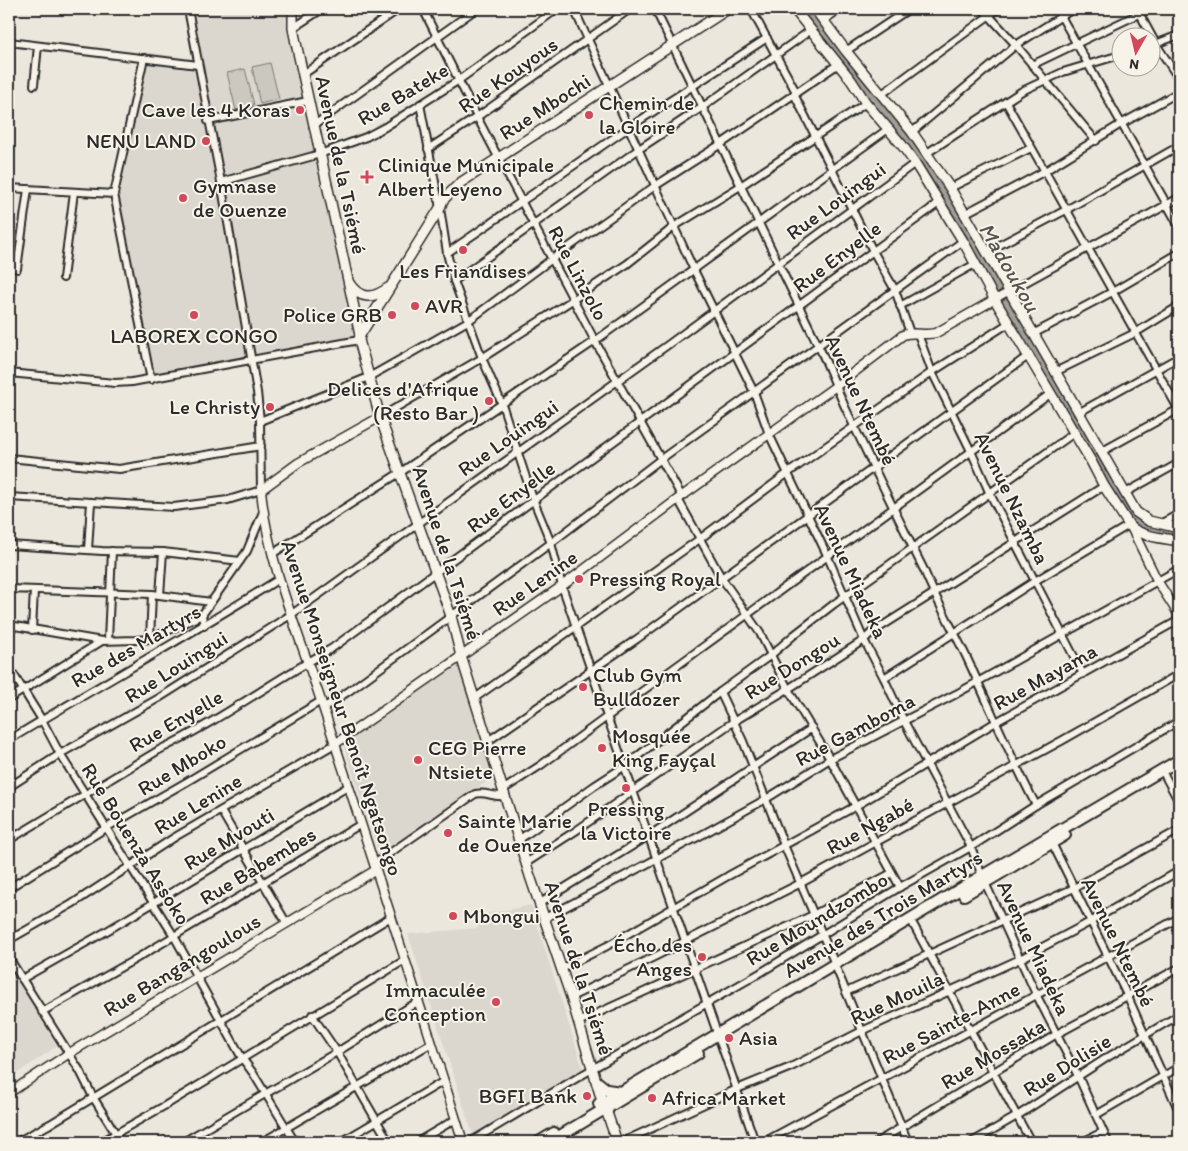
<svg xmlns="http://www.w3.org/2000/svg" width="1188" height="1151" font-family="Itim,sans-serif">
<rect width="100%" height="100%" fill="#ebe7dd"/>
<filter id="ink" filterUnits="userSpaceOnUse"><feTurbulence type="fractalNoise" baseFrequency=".02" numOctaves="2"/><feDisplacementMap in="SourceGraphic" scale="10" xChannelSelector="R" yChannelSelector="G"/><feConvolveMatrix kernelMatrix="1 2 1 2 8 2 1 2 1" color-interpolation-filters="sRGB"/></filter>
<g filter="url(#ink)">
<g fill="#dbd7ce">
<polygon points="183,9 288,9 288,32 357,344 151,383 110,198 145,52 193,59"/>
<polygon points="459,665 492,778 380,857 343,743"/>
<polygon points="531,905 583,1069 473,1135 408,934 478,928 477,916"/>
<polygon points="9,966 57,1046 9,1079"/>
</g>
<g fill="#cbc8bf" stroke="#7b7a75">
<polygon points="270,63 279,99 260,104 252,67"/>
<polygon points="245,69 254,105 236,110 227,73"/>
</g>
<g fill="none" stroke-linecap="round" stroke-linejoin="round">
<path stroke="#a29f98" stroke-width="11" d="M805,9L899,125L928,165L1130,513C1146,529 1158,530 1179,534"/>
<g stroke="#2b2b2b" stroke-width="10">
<g id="minor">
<polyline points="423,9 477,117 595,341 682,497"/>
<polyline points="574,9 694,270 754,392 769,434 827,555 864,640 884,678 904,721 971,847 982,876 1036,994 1078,1076 1108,1142"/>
<path d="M655,9C710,121 763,233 818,345C828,365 836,387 845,407C871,462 897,516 924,570C936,600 952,627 966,656C989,705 1010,756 1036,805"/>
<polyline points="751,9 796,92"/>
<polyline points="983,9 1016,45 1096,141"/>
<polyline points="1057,9 1179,226"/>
<polyline points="1137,9 1156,44 1179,79"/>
<polyline points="824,20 840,9"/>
<polyline points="293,28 322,9"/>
<polyline points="9,42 198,65"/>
<polyline points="1150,46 1179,35"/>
<polyline points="846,51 909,9"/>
<polyline points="144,58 114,194 151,380"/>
<polyline points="1032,65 1149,9"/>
<polyline points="302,75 399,9"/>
<polyline points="34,85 38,46"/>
<polyline points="794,94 873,251 895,290 910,333"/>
<polyline points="882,94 998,9"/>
<polyline points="1006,102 1179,410"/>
<polyline points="420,104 440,208 447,253 454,281 482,358 502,404 533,499 551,543 562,586 576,627 755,1142"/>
<polyline points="208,121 308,101"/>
<polyline points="313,126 476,9"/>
<polyline points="912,132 1016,45 1073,9"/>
<polyline points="428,149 477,117 630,9"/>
<polyline points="927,153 1022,91 1063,72 1120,55"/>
<polyline points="221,182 320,154 366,137 385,127 459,80 557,9"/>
<polyline points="9,188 114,194"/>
<polyline points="950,188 1031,148"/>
<polyline points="964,214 1045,171 1121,124 1179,92"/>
<polyline points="986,252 1066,210 1179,146"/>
<polyline points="447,253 628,128 767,38"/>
<polyline points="17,269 28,189"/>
<polyline points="63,278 74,192"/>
<polyline points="454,281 639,149 704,106 811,30"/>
<polyline points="997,298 1179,198"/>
<polyline points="900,306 975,264"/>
<polyline points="918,334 932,372 971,451 990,494 1083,674"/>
<polyline points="1033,334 1114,291 1179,253"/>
<polyline points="1055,372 1135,333 1179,306"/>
<polyline points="9,373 115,383 132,382 359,340"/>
<polyline points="1078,413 1179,357"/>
<polyline points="380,417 482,358 574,299 627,264 675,226 742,185 866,103"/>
<polyline points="260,421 369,377 468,321 552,259 655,186 721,144 837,65"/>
<polyline points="1101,452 1179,409"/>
<polyline points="9,458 119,469 261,446"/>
<polyline points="1125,493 1179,463"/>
<polyline points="9,497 174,507 228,500 261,490 260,421 257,392 221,182 188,9"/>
<polyline points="678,499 721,577 760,633 788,689 830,759 900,887"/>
<polyline points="1160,524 1179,514"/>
<polyline points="9,545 102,551 163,552 240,561"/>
<polyline points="88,550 91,502"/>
<polyline points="272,554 401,472 595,341 888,129"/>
<polyline points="9,589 152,594 211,602"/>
<polyline points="160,595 163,552"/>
<polyline points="202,615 247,551 263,512"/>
<polyline points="9,625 102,641 136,640 150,639 202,615 204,626"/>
<polyline points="32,630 34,590"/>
<polyline points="150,639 152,594"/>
<polyline points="108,640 112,551"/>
<polyline points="9,667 42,720 60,754 174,936 242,1058 253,1073 295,1142"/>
<polyline points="884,678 1035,581 1129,525"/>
<polyline points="720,692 743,741 784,845 835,964"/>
<polyline points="475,698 701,538 788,473 932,372 1009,323"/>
<polyline points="9,699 102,641"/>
<polyline points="323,708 349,691 551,543 661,459 963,241"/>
<path d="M9,740C98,686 190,635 279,579"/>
<polyline points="488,741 637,639 1028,356"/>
<polyline points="1165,776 1179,802"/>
<polyline points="9,787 60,754 159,698 292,614 669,344 915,163"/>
<path d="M504,789L541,765C710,640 880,517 1050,394"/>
<polyline points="221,811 286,922"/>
<polyline points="520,839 594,786 625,766 720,692 771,655 794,635 834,604 1074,433"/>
<path d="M9,840L159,750C219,721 273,681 331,649L940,202"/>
<polyline points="1052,843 1128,997 1179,1111"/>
<polyline points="526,863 577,830 733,722 788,689 864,640 871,633 1104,486"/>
<path d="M374,864L475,794C485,791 495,798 506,796"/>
<polyline points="9,888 106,828 188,781 321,701"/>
<polyline points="540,903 650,835 812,728"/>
<polyline points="545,918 707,832 766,799 830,759 956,694 1179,569"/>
<polyline points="913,924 1031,1142"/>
<polyline points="9,940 72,904 175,837 335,744"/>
<polyline points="9,958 80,1071 93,1097 121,1142"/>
<polyline points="561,969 607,946 728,876 856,806 996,722 1179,620"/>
<polyline points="837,970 908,1142"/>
<polyline points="22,979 105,932 349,786"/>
<polyline points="846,992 1074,888 1179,830"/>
<polyline points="571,997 656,956 801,883 1063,740 1179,674"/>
<polyline points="42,1012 134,960 361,824"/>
<polyline points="312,1015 337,1052 389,1142"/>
<polyline points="578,1022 813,915 892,873"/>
<polyline points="1096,1115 1179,1067"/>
<polyline points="17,1142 50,1124 391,917"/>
<polyline points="101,1142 166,1105 405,960"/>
<polyline points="183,1142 337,1052 419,1001"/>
<polyline points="262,1142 432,1043"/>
<polyline points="341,1142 444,1081"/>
<polyline points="417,1142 456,1119"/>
<polyline points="470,1142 592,1069 760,973 900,887 971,847 1036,805 1179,721"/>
<polyline points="622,1142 737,1089 791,1067 862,1031 1020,959 1090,922 1179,871"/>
<polyline points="764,1142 1179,918"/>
<polyline points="877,1142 1057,1034 1179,968"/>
<polyline points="972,1142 1017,1116 1108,1057 1179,1015"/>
<polyline points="1082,1142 1103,1132"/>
</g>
</g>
<g stroke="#2b2b2b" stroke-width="11">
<g id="tertiary">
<path d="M380,417L298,463L261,490C268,566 300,635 323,707C370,852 418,997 463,1142"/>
<polyline points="1132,529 1158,582 1179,615"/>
<path d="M335,744L562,586L678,499L836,386L903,335C914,331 924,336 936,333L997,298"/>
<polyline points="9,1093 68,1054 376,870"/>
</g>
</g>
<g stroke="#2b2b2b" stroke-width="12">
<g id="secondary">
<polyline points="293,9 293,28 296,43 360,335 359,340 380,417 451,616 461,656 530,876 571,997 602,1101"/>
<path d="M794,9L851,80L866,103L902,145L915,163L963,241L995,300L1091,461L1104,486L1129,525C1140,537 1164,538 1179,541"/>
<polyline points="815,9 846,51 912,132 950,188 1136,512 1149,521 1179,528"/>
<path d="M349,283C360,300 373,299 388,288"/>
<polyline points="360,335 415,248 440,208 443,200 460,183 728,9"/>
<polyline points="606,1110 617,1142"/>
</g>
</g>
<g stroke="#2b2b2b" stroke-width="14">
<g id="primary">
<polyline points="964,895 1065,835"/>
<polyline points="597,1082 607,1090 621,1092"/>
<polyline points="606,1101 982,876 1179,760"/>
<polyline points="610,1106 698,1053"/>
<polyline points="539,1142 554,1133"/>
<polyline points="550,1142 603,1110 608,1109 609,1105 606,1101 602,1101 599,1104 603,1110"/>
</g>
</g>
<use href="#minor" stroke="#f7f3e8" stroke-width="6"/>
<use href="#tertiary" stroke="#f7f3e8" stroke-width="8"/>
<use href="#secondary" stroke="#f7f3e8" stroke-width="9"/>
<use href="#primary" stroke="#f7f3e8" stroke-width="10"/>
</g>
</g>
<g fill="#d1495b" stroke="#f7f3e8" stroke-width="2">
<circle cx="300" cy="110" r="5"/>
<circle cx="589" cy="115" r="5"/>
<circle cx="206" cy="141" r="5"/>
<path d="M364.5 169.5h5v5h5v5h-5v5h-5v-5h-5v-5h5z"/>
<circle cx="183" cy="198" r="5"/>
<circle cx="463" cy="250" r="5"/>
<circle cx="415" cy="306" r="5"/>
<circle cx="194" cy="315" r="5"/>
<circle cx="392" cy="315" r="5"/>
<circle cx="489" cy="401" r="5"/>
<circle cx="270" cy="407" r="5"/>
<circle cx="579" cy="579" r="5"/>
<circle cx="583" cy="687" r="5"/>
<circle cx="602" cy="748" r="5"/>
<circle cx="418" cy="760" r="5"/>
<circle cx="626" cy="788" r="5"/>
<circle cx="448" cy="833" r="5"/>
<circle cx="453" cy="916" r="5"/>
<circle cx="702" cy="957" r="5"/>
<circle cx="496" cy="1002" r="5"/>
<circle cx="729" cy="1038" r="5"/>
<circle cx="587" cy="1096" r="5"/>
<circle cx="652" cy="1098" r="5"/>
</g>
<g text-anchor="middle" stroke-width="4" stroke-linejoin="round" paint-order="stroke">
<g font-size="21" fill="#2b2b2b" stroke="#f7f3e8">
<text transform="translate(508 75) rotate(-35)" y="7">Rue Kouyous</text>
<text transform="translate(403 94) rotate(-31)" y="7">Rue Bateke</text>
<text transform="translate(545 107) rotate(-33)" y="7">Rue Mbochi</text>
<text transform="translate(341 165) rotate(78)" y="7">Avenue de la Tsiémé</text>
<text transform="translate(836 201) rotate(-36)" y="7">Rue Louingui</text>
<text transform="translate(837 257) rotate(-37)" y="7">Rue Enyelle</text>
<text transform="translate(578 273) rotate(62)" y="7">Rue Linzolo</text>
<text transform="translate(861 400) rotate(65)" y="7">Avenue Ntembé</text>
<text transform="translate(508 438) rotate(-35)" y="7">Rue Louingui</text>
<text transform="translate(511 497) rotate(-37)" y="7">Rue Enyelle</text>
<text transform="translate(1012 498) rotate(64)" y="7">Avenue Nzamba</text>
<text transform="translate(447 553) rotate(72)" y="7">Avenue de la Tsiémé</text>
<text transform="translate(851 571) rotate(65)" y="7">Avenue Miadeka</text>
<text transform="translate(535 583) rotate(-35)" y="7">Rue Lenine</text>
<text transform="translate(136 646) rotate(-30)" y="7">Rue des Martyrs</text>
<text transform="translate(792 666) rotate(-32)" y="7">Rue Dongou</text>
<text transform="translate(176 667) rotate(-32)" y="7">Rue Louingui</text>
<text transform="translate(1045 677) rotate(-29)" y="7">Rue Mayama</text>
<text transform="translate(342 708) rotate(72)" y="7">Avenue Monseigneur Benoît Ngatsongo</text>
<text transform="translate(176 721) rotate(-30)" y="7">Rue Enyelle</text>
<text transform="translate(855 730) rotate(-28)" y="7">Rue Gamboma</text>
<text transform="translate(182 765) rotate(-31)" y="7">Rue Mboko</text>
<text transform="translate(198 804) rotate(-31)" y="7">Rue Lenine</text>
<text transform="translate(870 826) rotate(-29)" y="7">Rue Ngabé</text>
<text transform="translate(229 839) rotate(-31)" y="7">Rue Mvouti</text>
<text transform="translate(136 844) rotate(58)" y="7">Rue Bouenza Assoko</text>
<text transform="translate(258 866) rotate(-31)" y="7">Rue Babembes</text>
<text transform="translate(883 914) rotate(-31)" y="7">Avenue des Trois Martyrs</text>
<text transform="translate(817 919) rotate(-31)" y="7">Rue Moundzombo</text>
<text transform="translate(1118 942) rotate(64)" y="7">Avenue Ntembé</text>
<text transform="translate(1034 948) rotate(65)" y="7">Avenue Miadeka</text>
<text transform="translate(182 965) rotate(-31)" y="7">Rue Bangangoulous</text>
<text transform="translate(579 968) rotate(72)" y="7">Avenue de la Tsiémé</text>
<text transform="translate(897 998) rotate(-25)" y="7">Rue Mouila</text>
<text transform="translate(951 1023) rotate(-28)" y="7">Rue Sainte-Anne</text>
<text transform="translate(993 1054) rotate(-31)" y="7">Rue Mossaka</text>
<text transform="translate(1067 1065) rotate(-32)" y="7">Rue Dolisie</text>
</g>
<g font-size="21" fill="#2b2b2b" stroke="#f7f3e8" text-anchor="start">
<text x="599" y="110">Chemin de<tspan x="599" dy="24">la Gloire</tspan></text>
<text x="290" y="117" text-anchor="end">Cave les 4 Koras</text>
<text x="196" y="148" text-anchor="end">NENU LAND</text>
<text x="378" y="172">Clinique Municipale<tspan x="378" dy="24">Albert Leyeno</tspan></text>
<text x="193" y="193">Gymnase<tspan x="193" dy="24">de Ouenze</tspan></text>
<text x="463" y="278" text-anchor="middle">Les Friandises</text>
<text x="425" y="313">AVR</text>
<text x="382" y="322" text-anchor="end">Police GRB</text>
<text x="194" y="343" text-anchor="middle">LABOREX CONGO</text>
<text x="479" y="396" text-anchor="end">Delices d'Afrique<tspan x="479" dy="24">(Resto Bar )</tspan></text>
<text x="260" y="414" text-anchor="end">Le Christy</text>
<text x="589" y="586">Pressing Royal</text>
<text x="593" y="682">Club Gym<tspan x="593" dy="24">Bulldozer</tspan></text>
<text x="612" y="743">Mosquée<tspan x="612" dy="24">King Fayçal</tspan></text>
<text x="428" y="755">CEG Pierre<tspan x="428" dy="24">Ntsiete</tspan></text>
<text x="626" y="816" text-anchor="middle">Pressing<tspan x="626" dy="24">la Victoire</tspan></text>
<text x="458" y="828">Sainte Marie<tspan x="458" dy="24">de Ouenze</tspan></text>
<text x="463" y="923">Mbongui</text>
<text x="692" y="952" text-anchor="end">Écho des<tspan x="692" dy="24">Anges</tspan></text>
<text x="486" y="997" text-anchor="end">Immaculée<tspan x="486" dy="24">Conception</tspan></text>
<text x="739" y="1045">Asia</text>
<text x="577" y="1103" text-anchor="end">BGFI Bank</text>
<text x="662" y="1105">Africa Market</text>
</g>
<g font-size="22" font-style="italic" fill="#555451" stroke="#f7f3e8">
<text transform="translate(1010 267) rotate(60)" y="8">Madoukou</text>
</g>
</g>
<rect width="1188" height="1151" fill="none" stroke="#f7f3e8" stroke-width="30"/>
<rect x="15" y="15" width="1158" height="1121" fill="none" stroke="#2b2b2b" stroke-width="2" filter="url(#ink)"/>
<g transform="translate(1136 52) rotate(188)"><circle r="24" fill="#f7f3e8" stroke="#a5a39c"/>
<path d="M0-4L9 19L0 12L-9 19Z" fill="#d1495b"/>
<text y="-8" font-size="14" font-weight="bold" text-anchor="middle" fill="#2b2b2b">N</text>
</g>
</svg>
